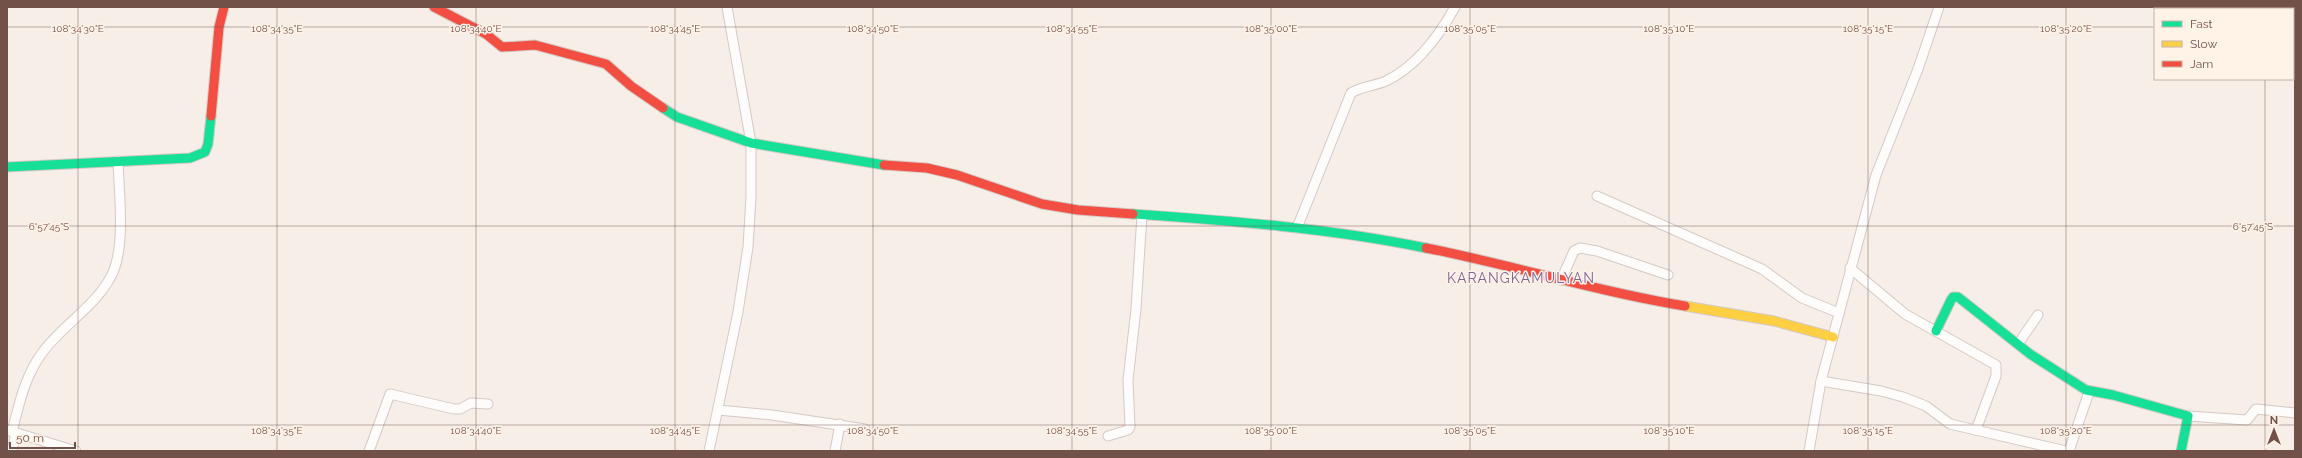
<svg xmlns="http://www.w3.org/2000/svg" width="2302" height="458" font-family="Raleway,sans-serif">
<rect width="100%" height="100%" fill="#f6eee7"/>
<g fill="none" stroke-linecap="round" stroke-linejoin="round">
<g stroke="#d4c9c5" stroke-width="11">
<g id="street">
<polyline points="2170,9 2171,7"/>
<polyline points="1597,196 1762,269 1802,298 1839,313"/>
<path d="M1297,228L1351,93C1362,86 1375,86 1386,81C1417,66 1439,36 1455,7"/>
<polyline points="1850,268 1905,314 1996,365 1996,376 1976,430"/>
<polyline points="1561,280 1574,251 1580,248 1597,251 1668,275"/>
<polyline points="2018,344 2038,315"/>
<polyline points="1821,381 1881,391 1903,397 1926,406 1950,424 2066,451"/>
<polyline points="718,410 772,415 865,429"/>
<polyline points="2188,416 2247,420 2256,409 2295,413"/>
<polyline points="7,430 76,451"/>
<path d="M12,432C19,404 25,376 42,353C63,324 100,304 114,270C125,240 119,193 118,161"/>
<polyline points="1108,436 1128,430 1130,427 1128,380 1136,309 1142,215"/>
<polyline points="12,451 16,433"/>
<polyline points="369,451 390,394 454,409 460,409 471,403 488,404"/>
<polyline points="709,451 738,312 748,247 751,197 751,143 727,7"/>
<polyline points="835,451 840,424"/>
<polyline points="1809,451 1821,381 1876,175 1918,69 1939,7"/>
<polyline points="2069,451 2089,392"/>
</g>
</g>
<g stroke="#d4c9c4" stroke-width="11">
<g id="fast">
<polyline points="663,108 677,117 751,143 884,165"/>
<polyline points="7,167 190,158 205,152 208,144 211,116"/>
<path d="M1133,214C1231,221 1330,228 1426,248"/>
<polyline points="1936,331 1951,300 1953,297 1958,297 2030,354 2086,390 2113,395 2188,416 2181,451"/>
</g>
</g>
<g stroke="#d4c9c4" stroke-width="11">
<polyline id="slow" points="1685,306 1774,321 1833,337"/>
</g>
<g stroke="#d4c9c4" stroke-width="11">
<g id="jam">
<polyline points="434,7 486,34 502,47 535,45 606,64 631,86 663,108"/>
<polyline points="211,116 219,27 224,7"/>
<polyline points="884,165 927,168 957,175 1042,204 1078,210 1133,214"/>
<path d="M1426,248C1513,265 1598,292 1685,306"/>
</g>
</g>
<use href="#street" stroke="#fefcfb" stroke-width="9"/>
<use href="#fast" stroke="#16e098" stroke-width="9"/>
<use href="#slow" stroke="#ffcf43" stroke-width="9"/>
<use href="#jam" stroke="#f24e42" stroke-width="9"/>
</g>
<path fill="none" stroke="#725149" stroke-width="1" stroke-opacity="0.45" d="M78,7V451M277,7V451M476,7V451M675,7V451M873,7V451M1072,7V451M1271,7V451M1470,7V451M1669,7V451M1868,7V451M2066,7V451M2265,7V9M7,27H2155M2293,27H2295M2265,79V451M7,226H2295M7,425H2295"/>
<g text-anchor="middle" stroke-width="3" stroke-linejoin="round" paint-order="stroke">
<g font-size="14" letter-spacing="1" fill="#7d6496" stroke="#fff2e7">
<text x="1521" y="283">KARANGKAMULYAN</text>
</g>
</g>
<g font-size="10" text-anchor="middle" fill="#725149" stroke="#fff2e7" stroke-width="3" stroke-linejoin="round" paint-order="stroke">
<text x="78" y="32">108°34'30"E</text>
<text x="277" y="32">108°34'35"E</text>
<text x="476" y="32">108°34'40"E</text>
<text x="675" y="32">108°34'45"E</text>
<text x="873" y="32">108°34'50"E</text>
<text x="1072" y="32">108°34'55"E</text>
<text x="1271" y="32">108°35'00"E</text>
<text x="1470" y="32">108°35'05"E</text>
<text x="1669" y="32">108°35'10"E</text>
<text x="1868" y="32">108°35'15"E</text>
<text x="2066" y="32">108°35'20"E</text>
<text x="49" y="230">6°57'45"S</text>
<text x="2253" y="230">6°57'45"S</text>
<text x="277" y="434">108°34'35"E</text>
<text x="476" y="434">108°34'40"E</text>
<text x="675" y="434">108°34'45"E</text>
<text x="873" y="434">108°34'50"E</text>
<text x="1072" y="434">108°34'55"E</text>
<text x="1271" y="434">108°35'00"E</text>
<text x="1470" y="434">108°35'05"E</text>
<text x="1669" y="434">108°35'10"E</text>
<text x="1868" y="434">108°35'15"E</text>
<text x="2066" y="434">108°35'20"E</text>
</g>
<rect width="2302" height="458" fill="none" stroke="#725149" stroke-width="16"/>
<rect x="2154" y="8" width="140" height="72" fill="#fff2e7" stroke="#c7b2a8"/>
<rect x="2162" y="21" width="20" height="6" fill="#16e098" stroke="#c7b2a8"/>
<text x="2190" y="28" font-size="12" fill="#725149">Fast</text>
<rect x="2162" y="41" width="20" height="6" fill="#ffcf43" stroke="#c7b2a8"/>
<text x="2190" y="48" font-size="12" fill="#725149">Slow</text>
<rect x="2162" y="61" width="20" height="6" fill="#f24e42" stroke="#c7b2a8"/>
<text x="2190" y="68" font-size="12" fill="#725149">Jam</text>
<g transform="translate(2274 430)" stroke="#fff2e7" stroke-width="3" paint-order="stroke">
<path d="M0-3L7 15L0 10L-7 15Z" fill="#725149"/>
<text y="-6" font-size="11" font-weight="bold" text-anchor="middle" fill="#725149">N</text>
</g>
<path d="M10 442v6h65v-6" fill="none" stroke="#725149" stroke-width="2"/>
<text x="16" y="442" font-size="12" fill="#725149" stroke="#fff2e7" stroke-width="3" paint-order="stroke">50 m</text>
</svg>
